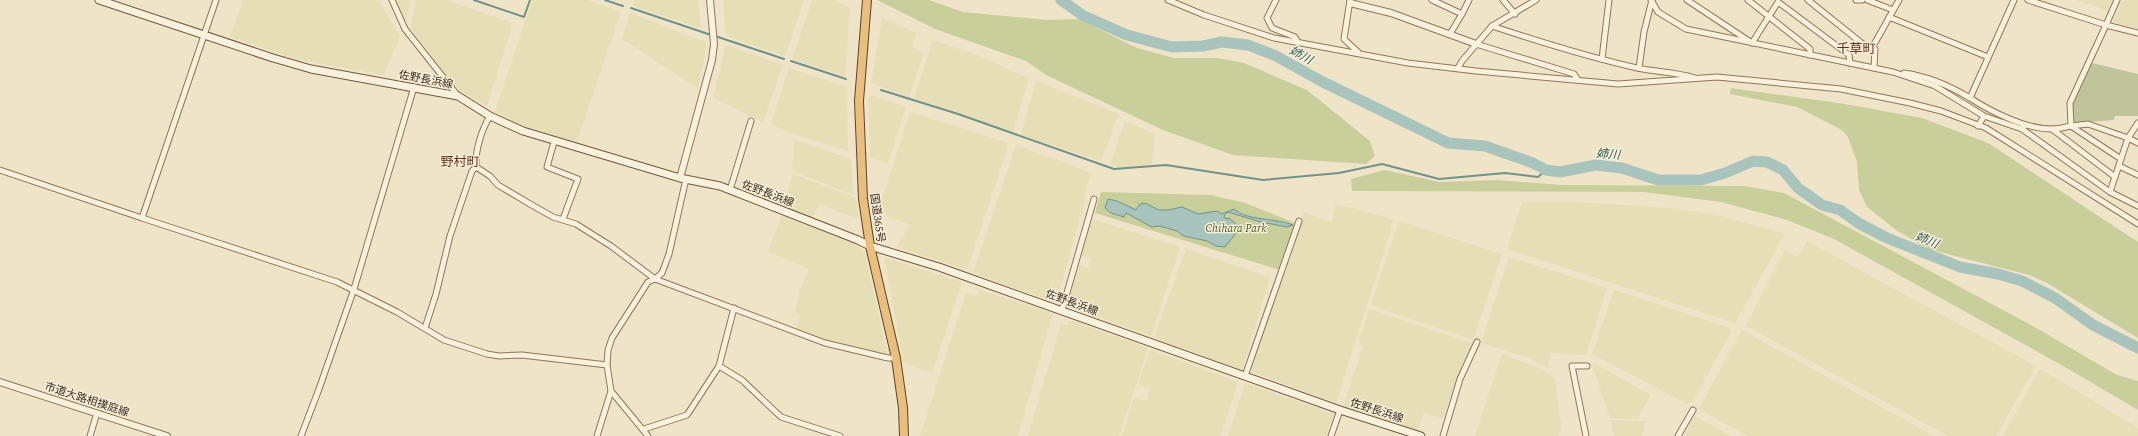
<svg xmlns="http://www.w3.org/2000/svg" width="2138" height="436" font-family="'Source Serif 4','Noto Sans JP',serif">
<rect width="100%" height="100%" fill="#f0e4c8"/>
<g fill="#e6deb5">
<polygon points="243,0 378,0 400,36 384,75 296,59 230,37"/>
<polygon points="395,0 411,0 406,21 402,20"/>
<polygon points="416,0 446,0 513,23 487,106 468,96 453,85 411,28"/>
<polygon points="532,0 588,0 621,12 576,144 533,132 495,112"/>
<polygon points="635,0 698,0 701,28 633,6"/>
<polygon points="723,0 804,0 785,56 726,36"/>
<polygon points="812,0 835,0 850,8 845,76 792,59"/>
<polygon points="2076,0 2114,0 2109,11"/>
<polygon points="2123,0 2138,0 2138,29 2113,22"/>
<polygon points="630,13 706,42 704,60 698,86 696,87 622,39"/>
<polygon points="882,18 917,33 911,47 924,53 909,98 871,83"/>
<polygon points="933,40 977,55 1029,78 1013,132 914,98"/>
<polygon points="726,45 783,65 763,122 713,98"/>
<polygon points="789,68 847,87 848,151 791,133 771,124"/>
<polygon points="1036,81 1119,114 1101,161 1021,135"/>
<polygon points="872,95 906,107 888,163 870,157 868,99"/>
<polygon points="910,112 1009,143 967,270 897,247 910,225 883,214 880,206"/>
<polygon points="1125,121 1155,134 1152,164 1122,168 1110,165"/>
<polygon points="795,140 851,159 854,195 792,171"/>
<polygon points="1016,145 1091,173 1084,196 1086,197 1056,303 973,273"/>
<polygon points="793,174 856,198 859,220 820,204 812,218 783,207"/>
<polygon points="1522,202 1578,202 1669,208 1717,215 1785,234 1735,323 1507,249"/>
<polygon points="1335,205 1353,208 1394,220 1336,403 1250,371 1303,212 1332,222"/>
<polygon points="782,214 856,242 865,254 888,356 827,340 796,329 800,315 795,313 799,293 809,269 768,252"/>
<polygon points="1092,219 1180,247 1151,336 1067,306 1079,265 1089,268 1092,259 1081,256"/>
<polygon points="1399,221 1502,254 1473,340 1371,305"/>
<polygon points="1807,241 2034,365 2034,369 1996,436 1948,436 1746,326 1785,250 1798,257"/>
<polygon points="1186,249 1270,277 1242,370 1154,338"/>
<polygon points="884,257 962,282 932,373 904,363"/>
<polygon points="1509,257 1607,288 1586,355 1551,353 1547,368 1529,358 1481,343"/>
<polygon points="979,290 1053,313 1018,436 920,436 966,293 977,296"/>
<polygon points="1614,290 1730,328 1731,332 1692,402 1687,404 1592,354"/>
<polygon points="1369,309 1474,344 1457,380 1443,418 1423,413 1418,430 1343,406 1363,346 1359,343"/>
<polygon points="1069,320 1148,348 1119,436 1028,436 1061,324 1068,325"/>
<polygon points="1742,330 1934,436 1748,436 1699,409"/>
<polygon points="1150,350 1238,382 1221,436 1122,436 1134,397 1147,401 1150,389 1138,385"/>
<polygon points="1502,354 1537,367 1555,378 1561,425 1559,436 1475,436"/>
<polygon points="1593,363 1651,395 1637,419 1610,418 1592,365"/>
<polygon points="2041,369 2138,428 2138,436 2003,436 2039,370"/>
<polygon points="1245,383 1334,414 1326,436 1228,436"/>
<polygon points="1695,416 1731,436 1684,436"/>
<polygon points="1611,420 1645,421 1642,436 1614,436"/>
</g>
<g fill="#c9cf9b">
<polygon points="877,0 929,0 963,12 1047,20 1079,19 1137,48 1174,58 1218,58 1244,63 1307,90 1370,141 1375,156 1366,164 1233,155 1163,130 1046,75 1026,61 935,29"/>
<polygon points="1731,88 1845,104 1922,118 1988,143 2138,242 2138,338 2047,283 2029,275 1928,249 1896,230 1867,207 1859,190 1857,162 1848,137 1842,130 1797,107 1730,94"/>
<polygon points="1384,170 1440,182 1497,180 1562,185 1744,186 1784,193 2031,325 2117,375 2138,381 2138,410 2065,367 1834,239 1787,220 1721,202 1644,192 1352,191 1351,179"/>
<polygon points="1101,192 1211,195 1245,203 1295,223 1280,270 1095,213"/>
</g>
<polygon fill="#bfc49a" points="2092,63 2138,74 2138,116 2115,116 2114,120 2075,123 2071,113 2073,104"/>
<path fill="#a9c4bc" stroke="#6f938a" d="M1108,199L1117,201L1136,210L1140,204L1145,203L1159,210H1168L1182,207L1198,214L1217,211L1222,214L1234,209C1246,221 1277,218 1293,225L1287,227L1261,222L1228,212L1224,216L1226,219L1229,218L1236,224L1237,232L1225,247L1216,246L1207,241L1184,236L1177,231L1160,226L1152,227L1128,214L1126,213L1124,217L1111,213L1105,208Z"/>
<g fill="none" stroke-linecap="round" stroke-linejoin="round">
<g stroke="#6f938a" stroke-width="2">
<polyline points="474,0 524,17 530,0"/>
<polyline points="605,0 623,6"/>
<polyline points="631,8 711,35"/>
<polyline points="715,36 784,59"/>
<polyline points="791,61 846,79"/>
<polyline points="881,90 958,114 1114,169 1166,165 1263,180 1339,173 1382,164 1439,179 1505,173 1538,177 1546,170"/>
</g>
<polyline stroke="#a9c4bc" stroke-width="11" points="1061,0 1084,16 1127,35 1172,47 1203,46 1222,42 1248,45 1276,56 1321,81 1448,143 1485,146 1533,163 1546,170 1560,172 1596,165 1622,168 1658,180 1701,180 1725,173 1753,161 1767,162 1783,170 1798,188 1822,205 1840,210 1860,224 1887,238 1960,267 1998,274 2022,281 2055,298 2093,325 2138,348"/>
<g stroke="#8d765c" stroke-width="7">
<g id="minor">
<polyline points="392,0 405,29 458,96"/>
<polyline points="1168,0 1204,15 1274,38 1408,63 1476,71 1618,84 1717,77 1841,89 1910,103 1941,111 1986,128 2138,224"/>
<polyline points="1276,0 1267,18 1272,28 1295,37 1297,41"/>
<polyline points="1350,0 1344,39 1358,52"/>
<polyline points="1432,0 1462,14 1450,34"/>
<polyline points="1503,0 1515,14"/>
<polyline points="1651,0 1658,12 1686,29 1893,72 1935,86 1984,116 1978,126"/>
<polyline points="1687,0 1752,43 1778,2 1849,55 1850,63"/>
<polyline points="1748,0 1810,49 1810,55"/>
<polyline points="1808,0 1864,45 1875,49 1874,68"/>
<polyline points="1856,0 1862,0"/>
<polyline points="1867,0 1893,10"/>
<polyline points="2117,0 2106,25 2138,33"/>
<polyline points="1462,14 1469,0"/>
<polyline points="1889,17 1988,57"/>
<polyline points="1492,26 1536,0"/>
<polyline points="1476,44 1574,74 1578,80"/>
<polyline points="1872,48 1899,0"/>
<polyline points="1602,59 1609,0"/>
<path d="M1458,68L1462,61L1492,26C1540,42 1588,57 1637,68C1657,72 1676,72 1695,78"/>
<polyline points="1639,68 1644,32 1652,0"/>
<path d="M1904,73C1927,76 1950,86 1970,98L2014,0"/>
<path d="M1970,98C1990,111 2027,130 2053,129C2059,129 2065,127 2071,126L2070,103L2106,25L2028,0"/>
<path d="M490,116C482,129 475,150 476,167L490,176L498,185L530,204L553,217L576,224L611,246L655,279L648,282L612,338L608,350L607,365L611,391L648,436"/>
<polyline points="1984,116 2022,129 2024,127"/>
<polyline points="2138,123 2128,138 2138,143"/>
<polyline points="2071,126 2088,124 2128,138 2110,192 2138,206"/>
<polyline points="2071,126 2121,159"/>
<polyline points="2022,129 2110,192"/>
<polyline points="2052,129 2115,177"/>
<polyline points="554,142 547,167 578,179 563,219"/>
<polyline points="2119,166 2138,175"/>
<polyline points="0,170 142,218 216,0"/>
<polyline points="686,179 669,254 662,273 655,279 825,343 888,358 896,358"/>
<polyline points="730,190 751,121"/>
<polyline points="142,218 337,282 397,312 444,340 487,354 499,356 522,355 607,365"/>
<polyline points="1062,310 1094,199"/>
<polyline points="425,328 436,294 450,236 472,171 476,167"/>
<polyline points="719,366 742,380 781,417 840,436"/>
<polyline points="1245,376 1299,221"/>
<polyline points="644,429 687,415 719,366 734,308"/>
<polyline points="90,436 97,413"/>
<polyline points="301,436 319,389 354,289 414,87"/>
<polyline points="597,436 611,391"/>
<polyline points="1331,436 1340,410"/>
<polyline points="1443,436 1460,379 1477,342"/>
<polyline points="1586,436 1572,366 1587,366"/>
<polyline points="1678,436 1693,410"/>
</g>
</g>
<g stroke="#8d765c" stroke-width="8">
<g id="tertiary">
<polyline points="1350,3 1391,13 1476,44"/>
<polyline points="680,178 712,60 714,44 710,0"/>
<polyline points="0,382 167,436"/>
</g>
</g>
<g stroke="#6f573f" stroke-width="9">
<polyline id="secondary" points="99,0 273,58 311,69 458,96 490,116 523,131 680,178 720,186 858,240 870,246 939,267 1340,410 1421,436"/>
</g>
<g stroke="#5b4430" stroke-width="10">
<polyline id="trunk" points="867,0 859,101 863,199 870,246 896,358 903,408 904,436"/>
</g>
<use href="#minor" stroke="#faf1dc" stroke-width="5"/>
<use href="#tertiary" stroke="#faf1dc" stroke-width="6"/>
<use href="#secondary" stroke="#faf1dc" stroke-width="7"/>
<use href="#trunk" stroke="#eabe7c" stroke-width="8"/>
</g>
<g text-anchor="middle" stroke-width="3" stroke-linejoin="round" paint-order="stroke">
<g font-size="11" fill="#3d2e20" stroke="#f7eed8">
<text transform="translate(426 79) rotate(11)" y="4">佐野長浜線</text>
<text transform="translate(768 193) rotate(21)" y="4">佐野長浜線</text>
<text transform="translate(878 218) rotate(82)" y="4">国道365号</text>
<text transform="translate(1072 302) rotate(20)" y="4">佐野長浜線</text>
<text transform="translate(87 399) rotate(18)" y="4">市道大路相撲庭線</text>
<text transform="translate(1377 410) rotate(18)" y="4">佐野長浜線</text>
</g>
<g font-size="11" font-style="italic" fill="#4d5a26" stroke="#f7eed8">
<text x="1236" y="232">Chihara Park</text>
</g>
<g font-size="12" font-style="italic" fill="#2f5d5a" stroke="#f7eed8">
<text transform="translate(1301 55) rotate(29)" y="4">姉川</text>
<text transform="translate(1608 154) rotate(5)" y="4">姉川</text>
<text transform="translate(1927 240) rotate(22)" y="4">姉川</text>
</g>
<g font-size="13" fill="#6b2e1e" stroke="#f7eed8">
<text x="1856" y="53">千草町</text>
<text x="460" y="166">野村町</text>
</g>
</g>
</svg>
